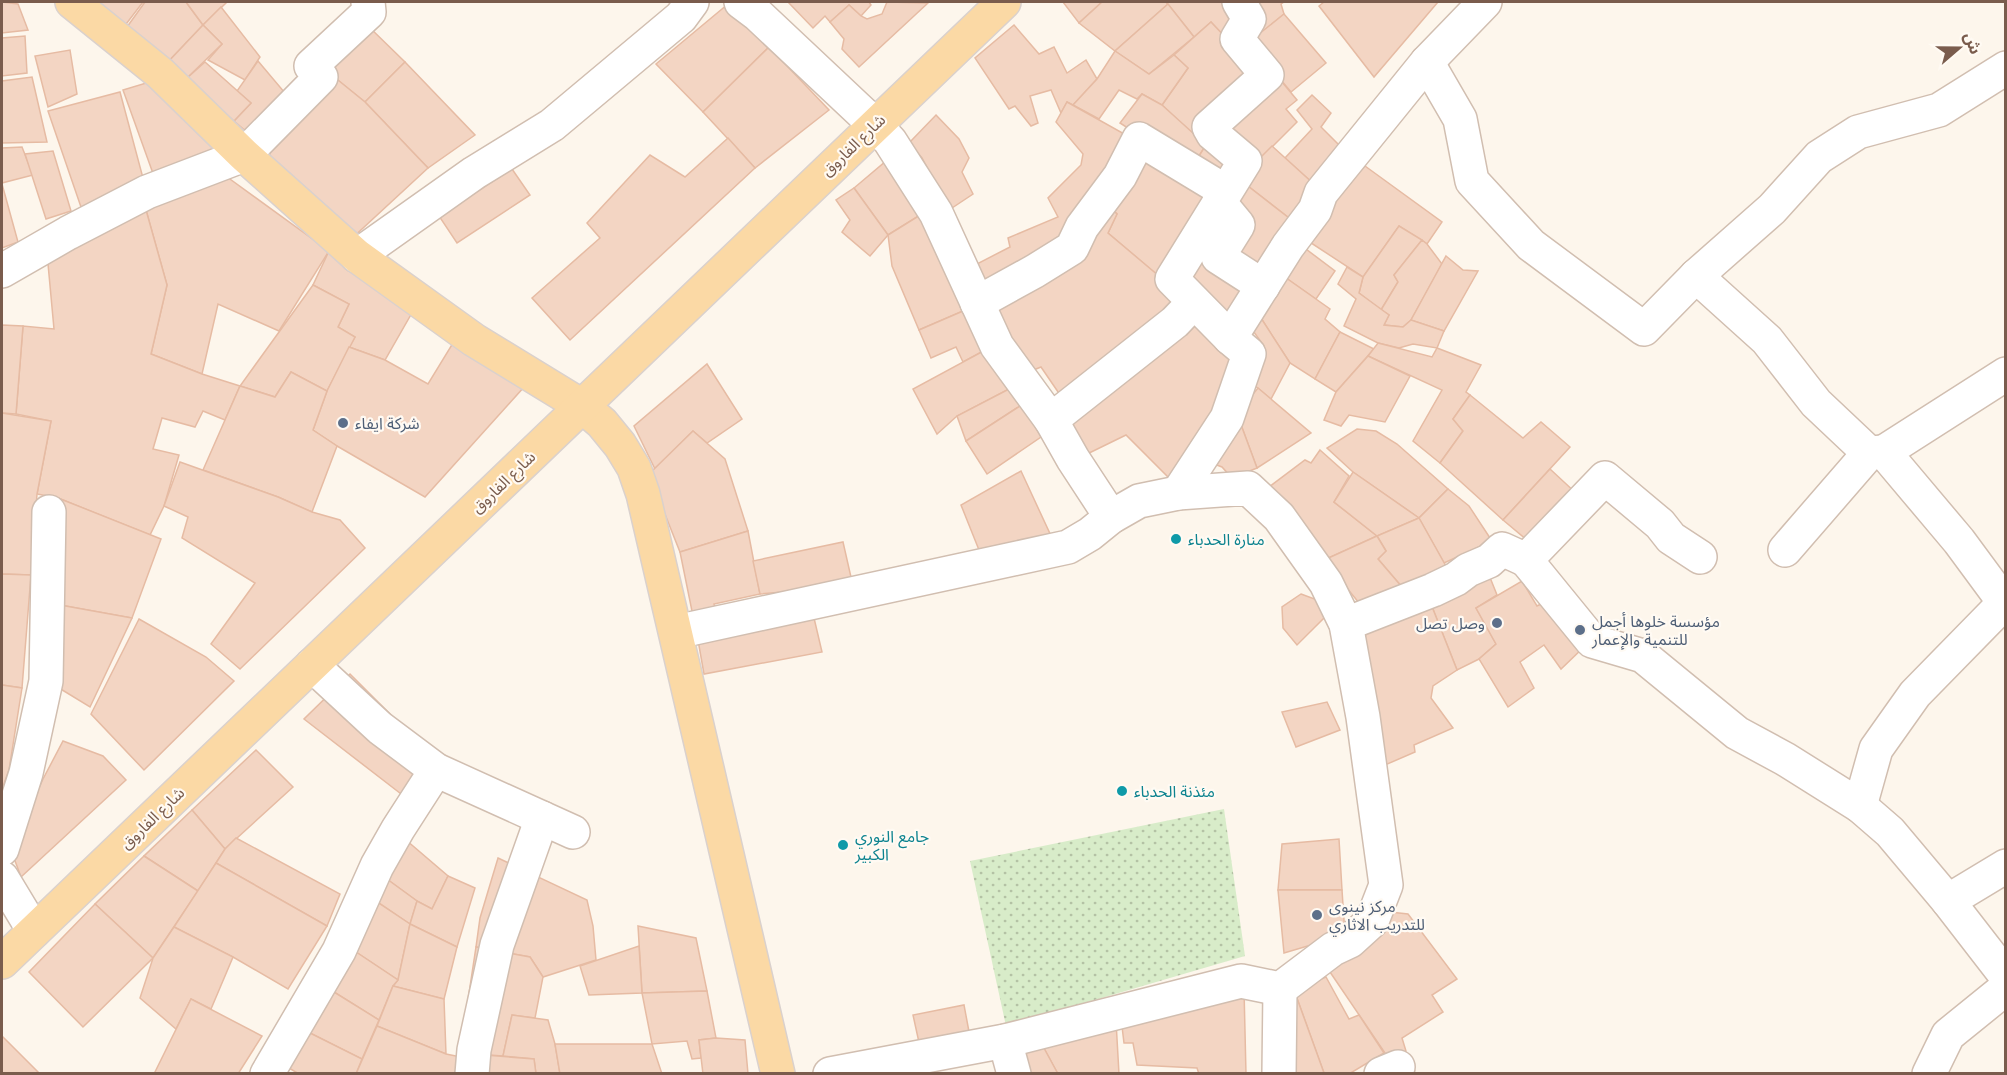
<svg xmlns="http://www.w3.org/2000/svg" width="2007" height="1075" font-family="'Noto Sans','Noto Sans Arabic',sans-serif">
<defs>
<pattern id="park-dots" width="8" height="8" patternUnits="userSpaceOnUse" patternTransform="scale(1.5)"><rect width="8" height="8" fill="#d8ecc9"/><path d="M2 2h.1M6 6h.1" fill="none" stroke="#b4c2a5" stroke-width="1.8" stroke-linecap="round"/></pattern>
</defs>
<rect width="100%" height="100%" fill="#fdf6ec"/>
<polygon fill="url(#park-dots)" points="1224,809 1245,956 1006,1026 970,861"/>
<g fill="#f3d5c3" stroke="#e6bba3" stroke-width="1.5">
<polygon points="2,2 18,4 28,30 2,33"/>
<polygon points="81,2 143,2 120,32"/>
<polygon points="145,2 186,2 203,25 167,63 127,27"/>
<polygon points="186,2 225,2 226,3 203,25"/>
<polygon points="788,2 869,2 871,5 861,16 849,5 830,22 825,16 813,28"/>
<polygon points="887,2 928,3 859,67 842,49 844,39 830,22 849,5 861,16 867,19 882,14"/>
<polygon points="1063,2 1102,2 1079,23"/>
<polygon points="1102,2 1166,2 1168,4 1115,51 1079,23"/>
<polygon points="1166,2 1235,2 1226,38 1211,22 1194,37"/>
<polygon points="1244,2 1284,2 1281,4 1284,14 1260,34"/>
<polygon points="1324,2 1438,2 1374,77 1319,6"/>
<polygon points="728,4 769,47 703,112 656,64"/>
<polygon points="1168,4 1194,37 1149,74 1115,51"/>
<polygon points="221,7 260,57 245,80 208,60 222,44 203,25"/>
<polygon points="1284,14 1326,63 1291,92 1249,42"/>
<polygon points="1211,22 1258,72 1199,140 1162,105 1188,68 1174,55"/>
<polygon points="366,24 405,62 365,102 319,65"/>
<polygon points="203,25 222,44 186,79 167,63"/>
<polygon points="1014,25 1039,54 1054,47 1067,73 1086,60 1097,79 1073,105 1067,102 1061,113 1051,90 1030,96 1038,123 1031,126 1015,106 1009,109 975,58"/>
<polygon points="25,36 27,73 2,76 2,38"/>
<polygon points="769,47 829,110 755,168 703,112"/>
<polygon points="70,50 77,94 48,107 35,56"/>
<polygon points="1115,51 1149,74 1174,55 1188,68 1162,105 1142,94 1137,99 1119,90 1099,119 1073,105 1097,79"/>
<polygon points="258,61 285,93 254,138 234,121 251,103 237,91"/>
<polygon points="205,62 251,103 234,121 186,79"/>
<polygon points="405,62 475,135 428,168 365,102"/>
<polygon points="333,76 365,102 428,168 349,241 280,180 266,145"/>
<polygon points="1277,76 1297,100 1286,109 1297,122 1255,164 1213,130"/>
<polygon points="32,77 47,142 2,143 2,81"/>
<polygon points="156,80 220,146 155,179 123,90"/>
<polygon points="120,92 143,178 82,210 48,111"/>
<polygon points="1142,94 1162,105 1194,134 1204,148 1194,164 1187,166 1120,123"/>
<polygon points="1312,95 1331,113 1321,127 1347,153 1316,186 1285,158 1312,129 1297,110"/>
<polygon points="1067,102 1135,140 1067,249 984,297 971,267 1010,247 1008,238 1058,217 1048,198 1081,165 1083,154 1056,122"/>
<polygon points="936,115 959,139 969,158 962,172 973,194 949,210 922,158 909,143"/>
<polygon points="728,138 755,168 570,340 532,298 600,238 587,223 650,155 685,177"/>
<polygon points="1138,144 1213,199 1163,280 1108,233 1117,214 1110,207"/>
<polygon points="1272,146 1316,186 1289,218 1239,179"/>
<polygon points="22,147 33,175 2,183 2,148"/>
<polygon points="1204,148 1233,172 1194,164"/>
<polygon points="53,151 71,211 46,219 25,154"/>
<polygon points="892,156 925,212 888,235 854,188"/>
<polygon points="1365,166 1442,222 1427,244 1399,226 1363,277 1299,235"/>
<polygon points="512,169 530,195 457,243 439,216"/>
<polygon points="223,174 329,251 279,331 218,304 202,374 151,354 167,285 146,210"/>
<polygon points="1244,183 1289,218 1257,275 1225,252"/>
<polygon points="2,184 18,242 2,248"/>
<polygon points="854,188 888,235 870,256 842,232 850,220 836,200"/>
<polygon points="1104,202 1117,214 1108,233 1185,298 1067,405 1041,367 1026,373 985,304"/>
<polygon points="146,210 167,285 151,354 202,374 240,386 225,420 203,411 195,427 162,418 153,449 179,455 164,506 150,535 58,498 37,494 51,421 16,414 23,326 54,329 47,253"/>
<polygon points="925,212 970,308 919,330 892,266 888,235"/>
<polygon points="1399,226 1422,240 1394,275 1398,282 1381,310 1359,293 1363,277"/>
<polygon points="1422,240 1427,244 1442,264 1411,320 1403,327 1384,325 1389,315 1381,310 1398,282 1394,275"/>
<polygon points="1298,243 1335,271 1316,299 1279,273"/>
<polygon points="329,251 417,304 385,360 349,347 355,337 338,327 349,304 313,285"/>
<polygon points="1195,254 1251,291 1228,328 1178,277"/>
<polygon points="1446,256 1463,270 1478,271 1444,331 1411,320"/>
<polygon points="1347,267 1363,277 1359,293 1389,315 1384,325 1403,327 1411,320 1444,331 1437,348 1413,344 1399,348 1378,343 1344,326 1356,299 1338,284"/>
<polygon points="1279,273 1330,309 1325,319 1340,332 1315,379 1290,363 1259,315"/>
<polygon points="313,285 349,304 338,327 355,337 327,391 291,372 275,397 240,386"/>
<polygon points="970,308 989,348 963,362 956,347 931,358 919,330"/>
<polygon points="1200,312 1244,358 1172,481 1126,435 1081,457 1057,424"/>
<polygon points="1259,315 1290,363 1271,399 1247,379 1264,346 1251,328"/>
<polygon points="2,325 23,326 16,414 2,413"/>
<polygon points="1340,332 1374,349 1336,392 1315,379"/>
<polygon points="456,338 524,387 425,497 337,446 313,430 327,391 349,347 385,360 428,384"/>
<polygon points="1378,343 1432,357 1437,348 1481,365 1466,392 1470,395 1453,419 1463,431 1440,463 1413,441 1442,390 1368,356"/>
<polygon points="989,348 1011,388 957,416 937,434 913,389"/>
<polygon points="1368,356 1410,376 1385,422 1349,415 1341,426 1324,420 1336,392"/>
<polygon points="707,364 742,419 707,443 693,431 655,469 634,426"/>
<polygon points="291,372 327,391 313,430 337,446 312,512 278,497 203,470 240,386 275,397"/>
<polygon points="1011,388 1023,404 966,441 957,416"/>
<polygon points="1258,388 1311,433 1257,468 1237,414"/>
<polygon points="1470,395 1523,438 1541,422 1570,447 1503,520 1440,463 1463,431 1453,419"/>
<polygon points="1023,404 1041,437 987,474 966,441"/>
<polygon points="2,413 51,421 37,494 31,575 2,574"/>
<polygon points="1237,414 1257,468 1232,478 1222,467 1209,462"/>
<polygon points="1357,429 1376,431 1397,444 1448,489 1419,518 1353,472 1327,448"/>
<polygon points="693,431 725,459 748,531 680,552 649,474"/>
<polygon points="1320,450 1349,476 1334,502 1377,536 1324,560 1269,487 1305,460 1311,463"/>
<polygon points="180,462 278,497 312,512 340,520 365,548 240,669 211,644 255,583 182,538 188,517 164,506"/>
<polygon points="1550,469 1578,495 1533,545 1503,520"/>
<polygon points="1021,471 1052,538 979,550 961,505"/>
<polygon points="1353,472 1419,518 1377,536 1334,502"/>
<polygon points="1448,489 1469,506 1492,541 1444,563 1419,518"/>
<polygon points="58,498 161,539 132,618 60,605"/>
<polygon points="1419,518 1447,568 1402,587 1378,559 1386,551 1377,536"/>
<polygon points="748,531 760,594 714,604 717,614 694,621 680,552"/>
<polygon points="1377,536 1386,551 1378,559 1402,587 1364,609 1324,560"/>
<polygon points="843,542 853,586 785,603 782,592 760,594 753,561"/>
<polygon points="1487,570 1497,595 1476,608 1496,644 1479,659 1457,670 1427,594"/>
<polygon points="2,574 31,575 22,688 2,685"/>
<polygon points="1522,581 1537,606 1545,602 1586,645 1561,669 1544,645 1520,662 1534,688 1508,707 1479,659 1496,644 1476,608"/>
<polygon points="1301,594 1320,601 1324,618 1297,645 1283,628 1282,607"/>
<polygon points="1427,594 1457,670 1433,686 1431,698 1453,728 1414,745 1415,752 1385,765 1361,625"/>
<polygon points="60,605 132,618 90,707 59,688"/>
<polygon points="814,618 822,652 704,674 698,640"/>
<polygon points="139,619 206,657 234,681 144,770 91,714"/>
<polygon points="350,674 414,738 427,762 405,797 304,719"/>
<polygon points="2,685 22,688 9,770 2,789"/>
<polygon points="1327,702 1340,730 1296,747 1282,712"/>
<polygon points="63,741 103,756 126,780 21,877 11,850 43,779"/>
<polygon points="256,750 293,787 225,849 192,810"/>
<polygon points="192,810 225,849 198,891 144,856"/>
<polygon points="399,834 448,876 432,909 417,901 380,874"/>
<polygon points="236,838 340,894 327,926 216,863 225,849"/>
<polygon points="1339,839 1342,890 1278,890 1282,844"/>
<polygon points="144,856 198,891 153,958 95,904"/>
<polygon points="498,858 587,900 593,926 596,960 543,977 530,957 476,947 480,918"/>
<polygon points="216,863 327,926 288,989 233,957 174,927"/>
<polygon points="380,874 417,901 410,924 369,896"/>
<polygon points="448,876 475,888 457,947 410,924 417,901 432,909"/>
<polygon points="356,888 410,924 398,980 332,936"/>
<polygon points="1278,890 1342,890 1345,935 1284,953"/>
<polygon points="95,904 153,958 83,1027 29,972"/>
<polygon points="1390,912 1408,914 1457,979 1432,995 1443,1012 1402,1038 1406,1051 1389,1059 1330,972"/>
<polygon points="410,924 457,947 444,999 393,986 398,980"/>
<polygon points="638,926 696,938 707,991 642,993"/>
<polygon points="174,927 233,957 211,1009 191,999 176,1029 140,998 153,958"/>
<polygon points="332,936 398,980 393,986 379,1020 313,979"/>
<polygon points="639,946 642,993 589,995 580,966"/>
<polygon points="476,947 530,957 543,977 535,1018 512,1015 503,1056 460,1053"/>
<polygon points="1326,977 1349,1019 1359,1015 1384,1053 1349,1074 1324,1073 1294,990"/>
<polygon points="313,979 379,1020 362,1059 288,1022"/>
<polygon points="393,986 444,999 446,1054 377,1026"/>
<polygon points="1244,989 1246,1074 1199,1074 1197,1068 1137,1065 1133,1043 1124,1043 1121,1018"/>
<polygon points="1294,990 1324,1073 1272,1074"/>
<polygon points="707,991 716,1038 699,1040 701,1058 692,1059 687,1041 652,1044 642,993"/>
<polygon points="191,999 262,1036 238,1074 154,1074"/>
<polygon points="964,1005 970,1037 920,1047 913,1015"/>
<polygon points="512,1015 548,1020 555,1044 560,1074 536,1074 534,1059 503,1056"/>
<polygon points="1116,1021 1119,1074 1058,1074 1039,1039"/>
<polygon points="288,1022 362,1059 356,1074 299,1074 267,1055"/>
<polygon points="377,1026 446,1054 461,1057 454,1074 356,1074"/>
<polygon points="2,1036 40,1074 2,1074"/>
<polygon points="716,1038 745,1040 748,1074 703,1074 699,1040"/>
<polygon points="1039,1039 1058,1074 1005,1074 998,1053"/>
<polygon points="555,1044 652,1044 662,1074 560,1074"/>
<polygon points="460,1053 534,1059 536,1074 458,1074"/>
</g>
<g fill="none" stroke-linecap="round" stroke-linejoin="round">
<g stroke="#d1beb0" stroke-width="36">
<g id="minor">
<polyline points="741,2 757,14 874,124 890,141 936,213 997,346 1051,420 1073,459 1111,517"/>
<polyline points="1427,62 1460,119 1472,181 1531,245 1644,329 1696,276"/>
<polyline points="1219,202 1238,225 1218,257 1263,286"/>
<polyline points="357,256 474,173 552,125 681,17 692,2"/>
<polyline points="2,271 68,233 147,192 244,155 321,77 311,66 369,12 368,2"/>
<polyline points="977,303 1035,271 1072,248 1082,227 1120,176 1139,139 1225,191"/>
<polyline points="1230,338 1288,246 1315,210 1321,193 1427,62 1485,2"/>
<polyline points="1051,420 1175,322 1194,302"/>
<polyline points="1884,452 1869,453 1816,403 1767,340 1696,276 1772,209 1819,157 1858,132 1939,110 2006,68"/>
<polyline points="1178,493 1227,418 1249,354 1230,338 1172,279 1245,161 1213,134 1209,127 1267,75 1237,39 1249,19 1239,2"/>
<polyline points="1785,550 1869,453"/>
<polyline points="1700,557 1671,538 1660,524 1605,478 1526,560 1592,641 1643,656 1737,733 1785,759 1860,806 1890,832 1948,901 2006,976"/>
<polyline points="2004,602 1959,541 1884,452 2006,374"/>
<polyline points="1346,624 1433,590 1456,579 1468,570 1489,561 1502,549 1526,560"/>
<polyline points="676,632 1068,547 1090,534 1111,517 1139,501 1178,493 1248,488 1279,517 1326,583 1346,624 1363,717 1386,885 1372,921 1350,941 1333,949 1280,989 1241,981 1005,1041 830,1074"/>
<polyline points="312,665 380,728 436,770 573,832"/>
<polyline points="1860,806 1876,749 1915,694 2006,601"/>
<polyline points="2,849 26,773 46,681 49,512"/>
<polyline points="2,878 34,931"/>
<polyline points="1948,901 2006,866"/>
<polyline points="1005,1041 1014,1074"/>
<polyline points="267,1074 339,951 377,866 398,829 436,770"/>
<polyline points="472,1074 474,1050 497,945 542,818"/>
<polyline points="1279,1074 1280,989"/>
<polyline points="1381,1074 1398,1067"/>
<polyline points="1929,1074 1948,1035 2006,988"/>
</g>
</g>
<g stroke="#dad1cd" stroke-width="36">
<g id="major">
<polyline points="72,2 160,73 244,155 357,256 474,340 582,406 602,423 620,445 634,468 643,494 778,1074"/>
<polyline points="2,962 1004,2"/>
</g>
</g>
<use href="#minor" stroke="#fff" stroke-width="33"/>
<use href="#major" stroke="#fbd9a5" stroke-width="33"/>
</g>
<g fill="#5c6f8a" stroke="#fffaf3" stroke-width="2">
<circle cx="343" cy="423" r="6"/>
<circle cx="1497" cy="623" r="6"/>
<circle cx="1580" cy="630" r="6"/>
<circle cx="1317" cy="915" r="6"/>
</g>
<g fill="#0f9aa8" stroke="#fffaf3" stroke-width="2">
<circle cx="1176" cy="539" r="6"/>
<circle cx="1122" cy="791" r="6"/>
<circle cx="843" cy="845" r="6"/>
</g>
<g text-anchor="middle" stroke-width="4.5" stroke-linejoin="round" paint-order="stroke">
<g font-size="16" fill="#7a5c4d" stroke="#fffaf3">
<text transform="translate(853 145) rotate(-44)" y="6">شارع الفاروق</text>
<text transform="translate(503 482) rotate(-44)" y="6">شارع الفاروق</text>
<text transform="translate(152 818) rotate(-44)" y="6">شارع الفاروق</text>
</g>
<g font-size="16" fill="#4e5e75" stroke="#fffaf3" text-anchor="start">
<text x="355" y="429">شركة ايفاء</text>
<text x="1592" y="627">مؤسسة خلوها أجمل<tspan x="1592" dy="18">للتنمية والإعمار</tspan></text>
<text x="1485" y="629" text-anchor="end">وصل تصل</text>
<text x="1329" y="912">مركز نينوى<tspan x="1329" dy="18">للتدريب الاثاري</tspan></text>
</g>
<g font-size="16" fill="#0d838f" stroke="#fffaf3" text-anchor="start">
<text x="1188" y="545">منارة الحدباء</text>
<text x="1134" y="797">مئذنة الحدباء</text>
<text x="855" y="842">جامع النوري<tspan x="855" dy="18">الكبير</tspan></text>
</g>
</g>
<rect width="2007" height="1075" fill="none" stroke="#7a5c4d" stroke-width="6"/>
<g transform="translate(1959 48) rotate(70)" stroke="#fffaf3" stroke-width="4.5" paint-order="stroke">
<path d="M0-4.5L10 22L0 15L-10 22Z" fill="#7a5c4d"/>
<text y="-9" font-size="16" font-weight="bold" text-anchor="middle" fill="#7a5c4d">ش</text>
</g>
</svg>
